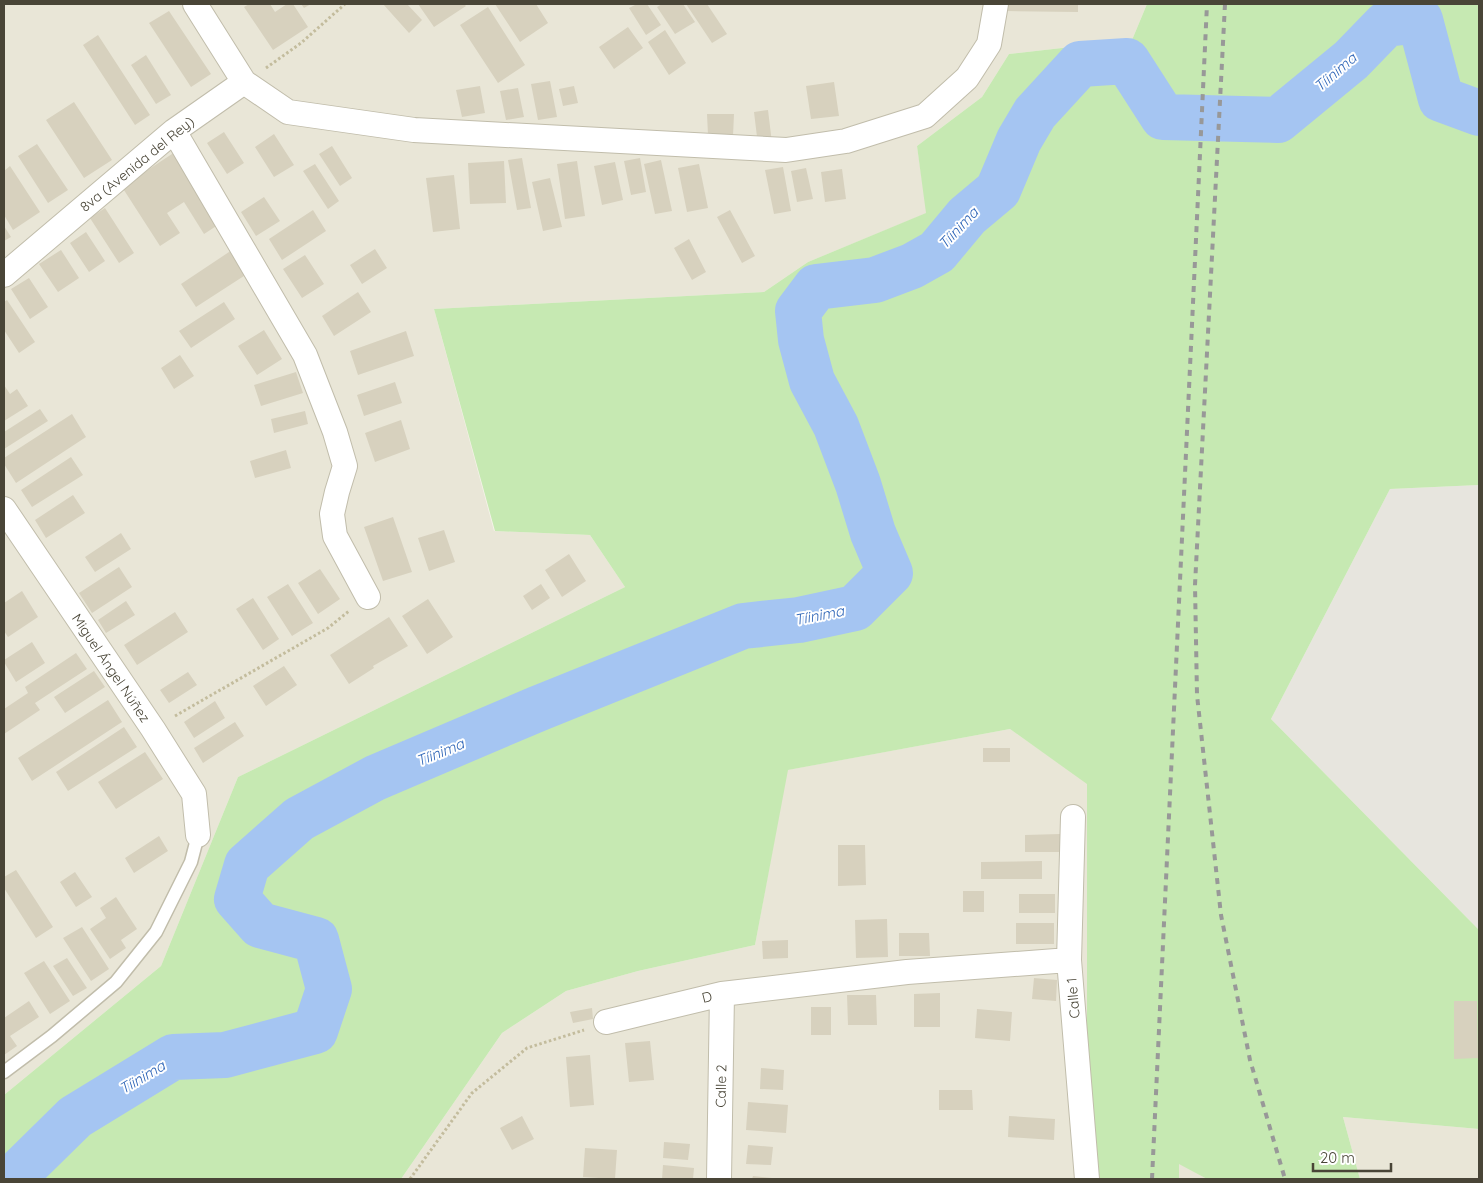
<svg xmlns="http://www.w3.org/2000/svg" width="1483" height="1183" font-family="Quicksand,sans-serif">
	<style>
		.residential { fill: #e9e6d7 }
		.industrial { fill: #e7e5de }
		.green { fill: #c6e9b2 }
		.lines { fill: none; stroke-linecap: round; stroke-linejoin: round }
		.river { stroke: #a5c5f2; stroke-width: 46 }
		.building { fill: #d7d1be }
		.service-casing { stroke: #c1bdab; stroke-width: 15 }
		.minor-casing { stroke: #c1bdab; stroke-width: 26 }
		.path { stroke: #c3bc9d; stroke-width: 3; stroke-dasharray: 2.5 2.5; stroke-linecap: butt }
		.service { stroke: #fff; stroke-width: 12 }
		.minor { stroke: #fff; stroke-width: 24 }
		.rail { stroke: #989898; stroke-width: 4; stroke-dasharray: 6 6; stroke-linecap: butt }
		.labels { text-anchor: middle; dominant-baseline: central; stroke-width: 4; stroke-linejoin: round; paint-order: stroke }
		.street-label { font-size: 14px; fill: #494537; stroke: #fff }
		.water-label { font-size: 15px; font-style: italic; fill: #2e65b7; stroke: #fff }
	</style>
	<rect width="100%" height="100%" fill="#f5f3e9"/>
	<!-- residential -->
	<path class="residential" d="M4 4H1147L1132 40 1009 54 982 97 917 146 927 213 808 262 764 292 434 309 494 531 590 535 625 587 238 777 161 966 4 1095Z
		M1010 729 1087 783V1179H401L502 1033 566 991 638 971 755 945 787 770Z
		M1343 1117 1479 1129V1179H1360Z
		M1179 1163 1207 1179H1179Z"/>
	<!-- industrial -->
	<path class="industrial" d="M1479 485V930L1271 719 1390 489Z"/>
	<!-- green -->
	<path class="green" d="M1147 4H1479V485L1390 489 1271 719 1479 930V1129L1343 1117 1360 1179H1207L1179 1164V1179H1087V784L1010 729 788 770 755 945 638 971 566 991 502 1033 401 1179H4V1095L161 966 238 777 625 587 590 535 495 531 434 309 764 292 808 262 926 213 917 146 982 97 1009 54 1132 40Z"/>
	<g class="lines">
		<!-- river -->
		<path class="river" d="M12 1179 75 1117 173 1057 225 1055 315 1031 329 989 316 940 260 925 237 899 247 865 299 819 375 778 537 709 743 626 799 620 855 608 890 573 873 533 858 484 836 426 812 381 801 340 798 311 816 287 875 280 912 266 937 252 967 216 998 190 1019 140 1035 113 1080 64 1127 61 1163 117 1278 120 1351 60 1386 24 1420 20 1441 99 1479 113"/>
	</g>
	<!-- building -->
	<path class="building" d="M249 4H270L275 12 287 4H293L308 27 273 50 244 7Z
		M301 4H311L304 8Z
		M383 4H407L422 20 409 33Z
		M418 4H464L466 6 434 27Z
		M495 4H536L548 23 520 42Z
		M637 4H647L661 25 646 35 629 8Z
		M662 4H683L695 22 675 34 657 7Z
		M686 4H707L727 34 712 43Z
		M1007 4H1078V12L1006 11Z
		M488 7 525 65 498 83 460 25Z
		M169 11 211 74 191 87 149 23Z
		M628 27 643 48 614 69 599 47Z
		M665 30 686 63 669 75 648 42Z
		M98 35 150 115 135 125 83 45Z
		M146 55 171 95 156 104 131 65Z
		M550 81 557 117 538 120 531 84Z
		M834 82 839 116 811 119 806 86Z
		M480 86 485 113 462 117 456 90Z
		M574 86 578 103 563 106 559 89Z
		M518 88 524 117 506 120 500 91Z
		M74 102 112 160 84 178 46 120Z
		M768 110 772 143 758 145 754 112Z
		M707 114H734L733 136 708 135Z
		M224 132 244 163 227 174 207 143Z
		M274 134 294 165 274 177 255 147Z
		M37 144 68 190 48 203 18 156Z
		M332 146 352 178 340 186 319 154Z
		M175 152 221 223 204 234 184 202 167 213 180 233 160 246 122 187Z
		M522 158 531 208 517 210 508 160Z
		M640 158 646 192 631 195 624 161Z
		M661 160 672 211 655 214 644 164Z
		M504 161 506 203 470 204 468 163Z
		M577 161 585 216 565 219 557 164Z
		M615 162 623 200 602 205 594 166Z
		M315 164 339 201 328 209 303 171Z
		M699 164 708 208 687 212 678 168Z
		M10 166 40 212 13 230 4 215V171Z
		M783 167 791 211 774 214 765 170Z
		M806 168 813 199 797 202 791 171Z
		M842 169 846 199 825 202 821 172Z
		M454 175 460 229 433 232 426 178Z
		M550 178 562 227 543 231 532 182Z
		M264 197 280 221 256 236 241 212Z
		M105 208 134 253 119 263 90 218Z
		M313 210 326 231 282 260 269 239Z
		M730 210 755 256 742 263 717 217Z
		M4 226 11 237 4 241Z
		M86 232 105 261 89 272 70 243Z
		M689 239 706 272 692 280 674 248Z
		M375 249 387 268 362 284 350 265Z
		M61 250 79 278 58 292 39 264Z
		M232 250 247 274 196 307 181 284Z
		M305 255 324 284 302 298 283 269Z
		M29 278 48 307 30 319 11 289Z
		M358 292 371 312 334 336 322 316Z
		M7 300 35 342 19 353 4 330V302Z
		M224 302 235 319 191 348 179 331Z
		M264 330 282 359 257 375 238 346Z
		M406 331 414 356 358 375 350 351Z
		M180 355 194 376 174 389 161 368Z
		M296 372 303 393 261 406 254 385Z
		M395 382 402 403 364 416 357 395Z
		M4 385 10 394 17 389 28 406 4 421Z
		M40 409 48 421 4 449V432Z
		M305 411 308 424 274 433 271 419Z
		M72 414 86 437 16 483 4 464V458Z
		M401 420 410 449 375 462 365 433Z
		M286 450 291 468 255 478 250 461Z
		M71 457 83 475 32 507 21 490Z
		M73 495 85 513 46 538 35 520Z
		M393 517 412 572 383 581 364 527Z
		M444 530 455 562 429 571 418 538Z
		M121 533 131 549 95 572 85 557Z
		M569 554 586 581 562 597 545 570Z
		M119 567 132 587 92 613 79 593Z
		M320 569 340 599 318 614 298 583Z
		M288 584 313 623 292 636 267 597Z
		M541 584 550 598 532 610 523 596Z
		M22 591 38 617 8 637 4 631V603Z
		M253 598 279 639 263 650 236 609Z
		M428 599 453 637 427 654 402 616Z
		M126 601 135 615 106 633 98 620Z
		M175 612 188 632 137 665 124 645Z
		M389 617 408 646 373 666 374 668 349 684 330 655Z
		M32 642 45 663 16 682 4 662V660Z
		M76 653 87 669 35 703 40 710 4 734V709L28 693 25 687Z
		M284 666 297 685 266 706 253 686Z
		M94 671 105 687 65 713 54 697Z
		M188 672 197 685 169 703 160 690Z
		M108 700 122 722 32 781 18 758Z
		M215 701 225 718 194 738 184 722Z
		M235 722 244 736 203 763 194 748Z
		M124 727 137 747 68 791 56 772Z
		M983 748H1010V762H983Z
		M145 752 163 779 116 809 98 782Z
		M1060 834V852H1025V835Z
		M159 836 168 851 134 873 125 858Z
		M838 845H865L866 885 838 886Z
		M1042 861V879H981V862Z
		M16 870 53 927 36 938 4 888V877Z
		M75 872 92 897 76 907 60 882Z
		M963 891H984V912H963Z
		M1019 894H1055V913H1019Z
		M116 897 137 929 121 940 126 948 110 959 90 929 106 918 100 908Z
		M887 919 888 957 856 958 855 920Z
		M1016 923H1054V944H1016Z
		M82 927 109 969 91 981 63 938Z
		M899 933H929L930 956H899Z
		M788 940V958L763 959 762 941Z
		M67 958 87 988 73 996 53 966Z
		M44 961 70 1001 50 1014 24 973Z
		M1034 978 1057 980 1056 1001 1032 999Z
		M940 993V1027H914V994Z
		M847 995H876L877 1025H848Z
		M29 1001 39 1017 10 1036 17 1046 4 1055V1018Z
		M1454 1001H1477L1478 1058 1454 1059Z
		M811 1007H831V1035H811Z
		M592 1008 593 1019 573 1023 570 1012Z
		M977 1009 1012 1012 1010 1041 975 1038Z
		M650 1041 654 1080 629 1082 625 1043Z
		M590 1055 594 1105 570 1107 566 1057Z
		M761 1068 784 1070 783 1090 760 1089Z
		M939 1090H972L973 1110H939Z
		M748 1102 788 1105 786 1133 746 1130Z
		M522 1116 534 1139 512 1150 500 1128Z
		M1009 1116 1055 1119 1054 1140 1008 1137Z
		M664 1142 690 1144 688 1160 663 1158Z
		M748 1145 773 1147 771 1165 746 1164Z
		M585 1148 617 1150 615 1179 583 1177Z
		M663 1165 694 1168 693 1179H662Z
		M753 1176 772 1178V1179H752Z"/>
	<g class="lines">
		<defs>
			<path id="service" d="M4 1072 52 1036 116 982 156 932 191 862 198 835"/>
			<path id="minor" d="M195 4 244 82 288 112 414 130 786 150 846 141 925 116 967 78 989 44 996 4
				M174 131 305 355 335 432 345 466 337 492 332 514 335 536 368 597
				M4 275 174 131 244 82
				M4 509 153 729 194 794 198 835
				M1073 817 1069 960 1087 1179
				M606 1022 722 994 907 972 1069 960
				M719 1179 722 994"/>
		</defs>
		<!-- service casing -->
		<use href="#service" class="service-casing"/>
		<!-- minor casing -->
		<use href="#minor" class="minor-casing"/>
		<!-- path -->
		<path class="path" d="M266 68 301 43 345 4
			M175 716 328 628 349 611
			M410 1179 472 1093 527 1048 584 1030"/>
		<!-- service -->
		<use href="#service" class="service"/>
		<!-- minor -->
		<use href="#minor" class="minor"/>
		<!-- rail -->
		<path class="rail" d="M1225 4 1195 585 1197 695 1221 915 1250 1060 1285 1179
			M1152 1179 1207 4"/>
	</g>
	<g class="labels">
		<!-- street labels -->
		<g class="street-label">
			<text transform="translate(137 164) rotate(-39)">8va (Avenida del Rey)</text>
			<text transform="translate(111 668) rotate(56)">Miguel Ángel Núñez</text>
			<text transform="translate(707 997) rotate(-14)">D</text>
			<text transform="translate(1073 998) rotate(-95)">Calle 1</text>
			<text transform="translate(721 1086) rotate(-89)">Calle 2</text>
		</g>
		<!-- water labels -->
		<g class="water-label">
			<text transform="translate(1335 72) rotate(-41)">Tíinima</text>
			<text transform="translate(958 228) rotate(-47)">Tíinima</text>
			<text transform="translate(819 615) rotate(-11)">Tíinima</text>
			<text transform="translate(440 752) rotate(-22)">Tíinima</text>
			<text transform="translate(142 1077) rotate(-31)">Tíinima</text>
		</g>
	</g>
	<!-- border -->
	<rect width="1483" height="1183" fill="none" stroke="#494537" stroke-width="10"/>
	<!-- scale -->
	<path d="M1313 1163v8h78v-8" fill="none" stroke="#494537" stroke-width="2.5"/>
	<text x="1320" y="1163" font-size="15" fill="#494537" stroke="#ffffff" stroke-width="4" paint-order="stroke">20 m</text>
</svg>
